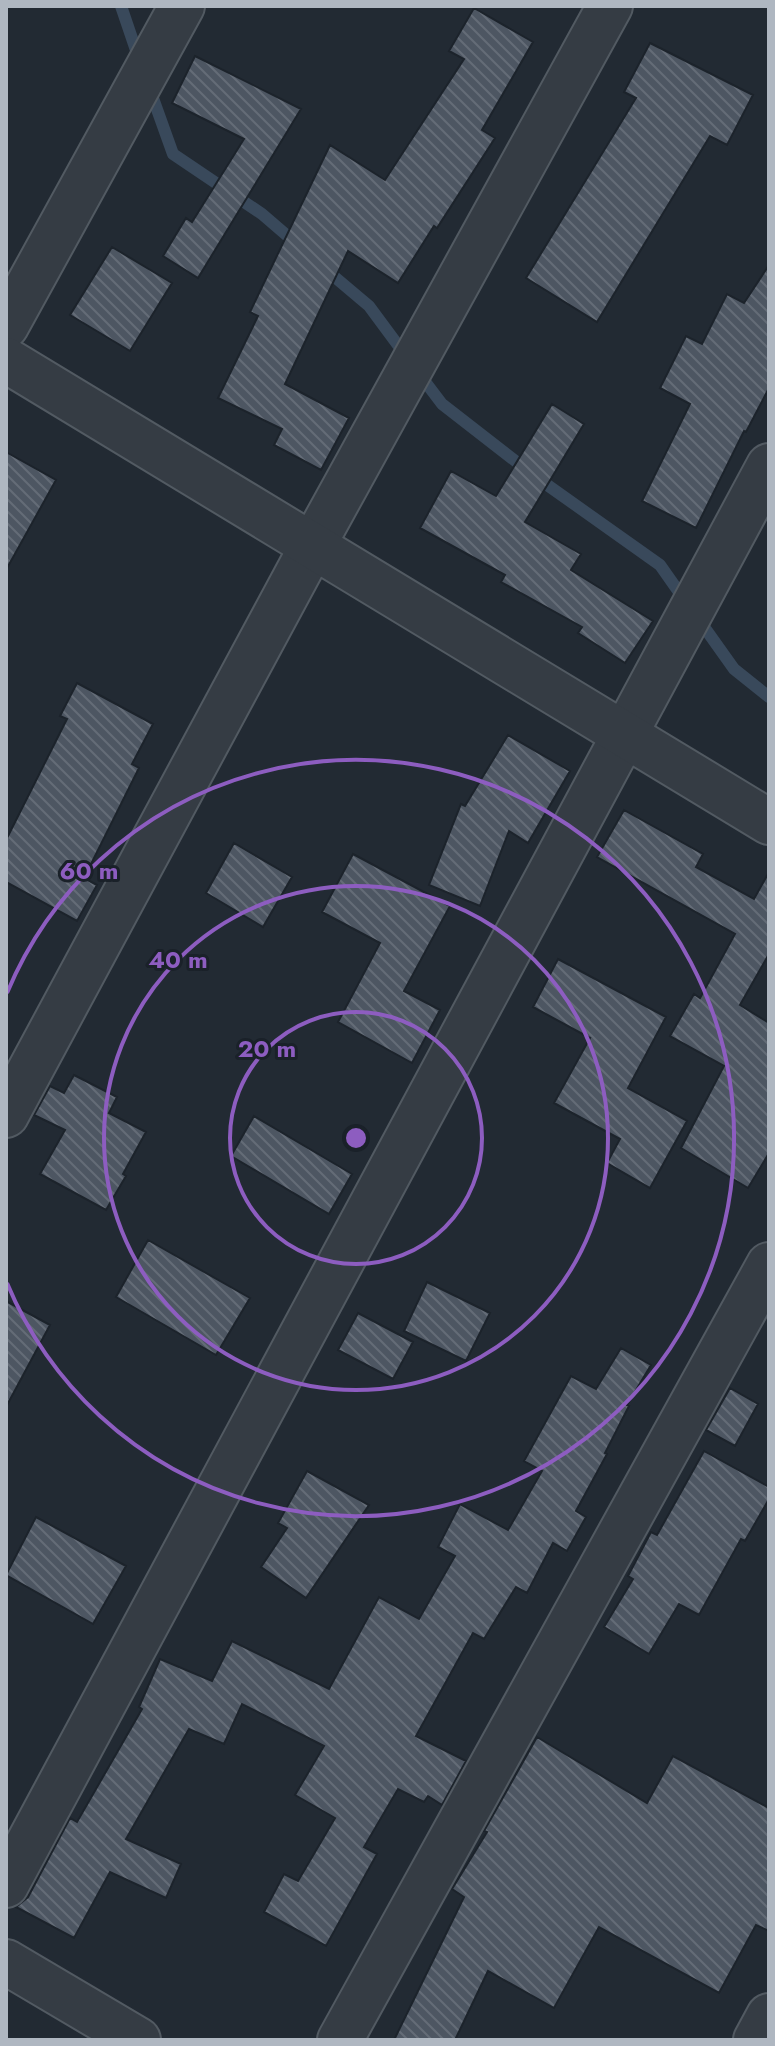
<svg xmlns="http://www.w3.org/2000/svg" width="775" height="2046" font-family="Jost,sans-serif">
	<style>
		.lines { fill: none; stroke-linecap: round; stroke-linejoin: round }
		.stream { stroke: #39495b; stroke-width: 12 }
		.building { fill: url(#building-back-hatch); stroke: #1c232b; stroke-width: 2 }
		.minor-casing { stroke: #525a62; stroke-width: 48 }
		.tertiary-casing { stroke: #525a62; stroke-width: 48 }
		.minor { stroke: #353c44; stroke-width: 44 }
		.tertiary { stroke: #353c44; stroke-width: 44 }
		.ring { fill: none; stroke: #8d5dc0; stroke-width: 4 }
		.centre { fill: #8d5dc0; stroke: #1a2129; stroke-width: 4 }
		.ring-label { font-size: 24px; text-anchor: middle; font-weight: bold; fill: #8d5dc0; stroke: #1a2129; stroke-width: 6; stroke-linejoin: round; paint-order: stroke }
	</style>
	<defs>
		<pattern id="building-back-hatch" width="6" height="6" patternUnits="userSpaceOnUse" patternTransform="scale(2)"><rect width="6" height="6" fill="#4d5662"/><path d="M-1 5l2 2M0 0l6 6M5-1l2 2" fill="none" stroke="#646c77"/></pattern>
	</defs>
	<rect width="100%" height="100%" fill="#222a33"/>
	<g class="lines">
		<!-- stream -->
		<path class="stream" d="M121 6 139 59
			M149 87 173 154 262 214 298 245
			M324 268 369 306 406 356
			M417 371 442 404 536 477 660 565 686 602
			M697 617 734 669 769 697"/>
	</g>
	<!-- building -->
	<path class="building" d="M474 8 533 42 482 130 495 138 437 228 434 226 398 283 348 251 285 384 349 418 321 470 274 445 282 429 218 398 258 316 250 312 330 145 385 180 464 59 449 51Z
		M650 43 753 95 727 145 710 136 597 322 526 278 636 98 624 92Z
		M195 56 301 109 198 278 163 256 186 218 192 222 244 139 172 103Z
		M112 247 172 283 130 351 70 315Z
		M769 265V388L746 432 744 431 696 528 642 501 690 404 660 388 686 336 702 344 727 294 744 303Z
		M552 404 584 424 525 522 581 554 571 570 653 621 625 663 578 633 582 627 501 582 505 575 420 528 451 471 496 496Z
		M6 452 56 480 6 570Z
		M77 683 153 724 132 764 139 768 84 878 97 885 77 921 6 882V840L67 719 60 716Z
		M508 735 570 771 528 843 509 831 480 906 429 885 461 804 465 806Z
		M624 810 703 854 696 867 754 899 769 872V954L740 1005 769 1023V1153L748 1188 681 1148 724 1066 670 1036 694 994 700 998 735 934 597 857Z
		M234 843 292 877 263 927 206 893Z
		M353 854 450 906 404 991 440 1010 412 1063 338 1022 380 943 322 912Z
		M558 959 666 1017 628 1088 687 1121 650 1188 607 1163 620 1139 554 1103 590 1038 533 1007Z
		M74 1075 117 1097 109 1113 146 1132 123 1174 126 1176 106 1210 40 1174 65 1130 34 1115 50 1086 64 1093Z
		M254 1116 352 1174 329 1214 231 1156Z
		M148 1240 250 1298 216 1355 116 1297Z
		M427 1282 490 1313 466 1361 404 1331Z
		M6 1301 50 1325 6 1407Z
		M358 1313 413 1342 393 1379 338 1350Z
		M621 1348 651 1365 627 1405 629 1406 605 1453 607 1454 576 1511 586 1517 567 1551 553 1543 527 1593 516 1587 484 1639 473 1633 416 1736 466 1761 442 1805 428 1796 424 1802 398 1789 364 1847 377 1854 326 1946 264 1912 284 1874 298 1881 335 1818 295 1795 324 1746 242 1704 224 1744 189 1729 126 1839 181 1864 166 1898 110 1872 74 1938 16 1907 28 1897 70 1818 77 1822 142 1709 139 1707 160 1659 212 1681 232 1641 329 1689 379 1597 419 1619 455 1556 438 1547 460 1504 508 1530 542 1471 524 1461 571 1376 596 1389Z
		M730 1388 758 1404 735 1446 706 1430Z
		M704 1451 769 1487V1499L745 1541 741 1539 699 1615 679 1604 649 1654 604 1627 633 1579 628 1576 651 1532 657 1535Z
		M307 1471 369 1505 306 1598 261 1567 287 1528 278 1523Z
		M36 1517 126 1566 93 1624 6 1575Z
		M537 1737 647 1803 673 1756 769 1808V1931L756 1925 719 1993 599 1927 554 2008 488 1971 455 2040H394L464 1897 452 1889 487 1832 484 1831Z"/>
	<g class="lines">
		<defs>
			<path id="minor" d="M6 326 182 6
				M6 1115 313 545 610 6
				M6 1885 769 466
				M6 1962 138 2040
				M340 2040 769 1265
				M756 2040 769 2016"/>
			<path id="tertiary" d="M6 360 769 822"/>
		</defs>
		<!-- minor casing -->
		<use href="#minor" class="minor-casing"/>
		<!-- tertiary casing -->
		<use href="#tertiary" class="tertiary-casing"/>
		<!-- minor -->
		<use href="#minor" class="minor"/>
		<!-- tertiary -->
		<use href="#tertiary" class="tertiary"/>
	</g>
	<!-- distance rings -->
	<g class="ring">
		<circle cx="356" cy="1138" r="126"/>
		<circle cx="356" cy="1138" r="252"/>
		<path d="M7 993A378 378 0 1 1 7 1283"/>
	</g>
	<circle cx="356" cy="1138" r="12" class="centre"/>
	<g class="ring-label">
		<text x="89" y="879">60 m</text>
		<text x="178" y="968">40 m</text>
		<text x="267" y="1057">20 m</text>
	</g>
	<!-- border -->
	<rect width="775" height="2046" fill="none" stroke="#afb7c1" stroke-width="16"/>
</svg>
